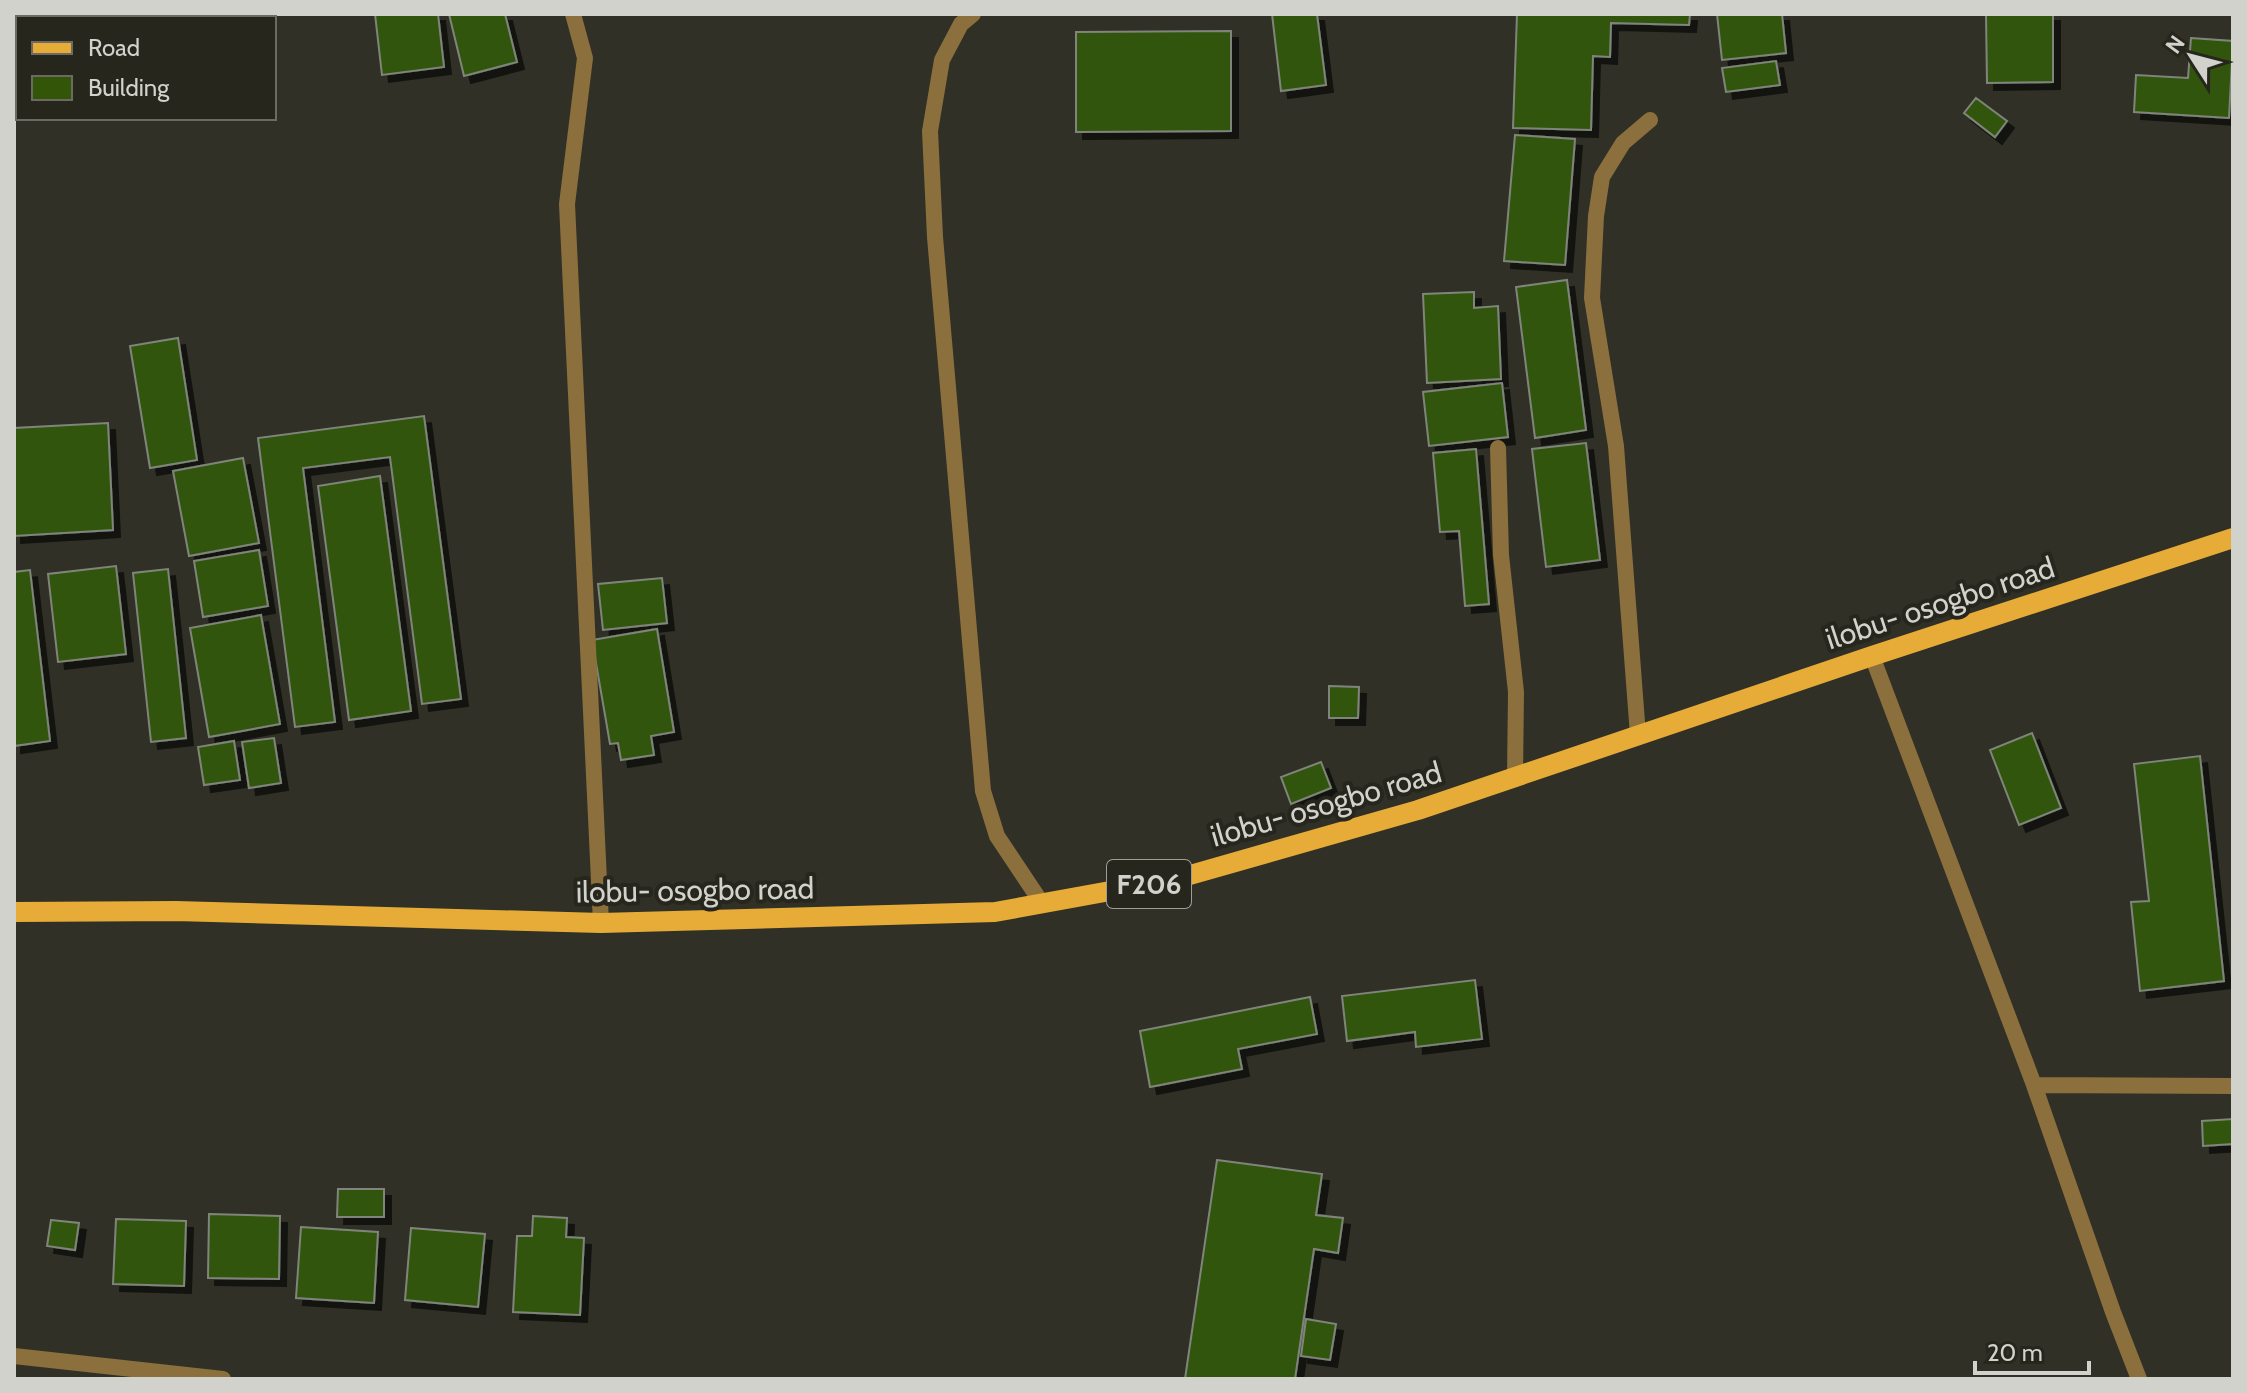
<svg xmlns="http://www.w3.org/2000/svg" width="2247" height="1393" font-family="Cabin,sans-serif">
	<style>
		.building { fill: #325508; stroke: #7f857b; stroke-width: 2; filter: url(#shadow) }
		.lines { fill: none; stroke-linecap: round; stroke-linejoin: round }
		.service { stroke: #8b6f3d; stroke-width: 16 }
		.minor { stroke: #8b6f3d; stroke-width: 16 }
		.primary { stroke: #e7ac38; stroke-width: 20 }
		.labels { text-anchor: middle; dominant-baseline: central; stroke-width: 8; stroke-linejoin: round; paint-order: stroke }
		.shield { fill: #26261d; stroke: #9e9e98; stroke-width: 2 }
		.shield-label { font-size: 28px; font-weight: bold; fill: #d2d2cc }
		.street-label { font-size: 30px; fill: #d2d2cc; stroke: #26261d }
	</style>
	<defs>
		<filter id="shadow"><feDropShadow dx="7" dy="7" stdDeviation="0" flood-color="#0009"/></filter>
	</defs>
	<rect width="100%" height="100%" fill="#303026"/>
	<!-- building -->
	<path class="building" d="M375 14H438L444 67 382 75Z
		M449 14H505L517 62 464 76Z
		M1272 14H1317L1326 85 1281 91Z
		M1517 14H1690L1689 25 1611 23 1610 57 1593 56 1591 130 1513 128Z
		M1717 14H1782L1786 53 1722 60Z
		M1986 14H2053V82L1987 83Z
		M1231 31V131L1076 132V32Z
		M2191 38 2233 41 2229 118 2134 112 2136 75 2188 78Z
		M1776 61 1780 85 1726 92 1722 68Z
		M1976 98 2007 121 1995 137 1964 113Z
		M1515 135 1575 139 1565 265 1504 261Z
		M1567 280 1586 430 1535 438 1516 287Z
		M1474 292V308L1498 306 1501 379 1427 383 1423 294Z
		M178 338 197 460 150 468 130 346Z
		M1502 383 1508 437 1429 446 1423 392Z
		M424 416 461 699 422 704 390 457 303 468 335 722 295 727 258 438Z
		M108 423 113 530 14 536V428Z
		M1586 443 1600 560 1546 567 1532 449Z
		M1476 449 1489 604 1465 606 1459 531 1440 532 1433 453Z
		M243 458 259 543 189 556 173 471Z
		M380 476 411 711 349 720 318 486Z
		M259 550 268 606 203 617 194 561Z
		M116 566 126 654 58 662 48 574Z
		M168 569 186 738 151 742 133 573Z
		M30 570 50 741 14 746V572Z
		M662 578 667 623 603 630 598 584Z
		M261 615 280 724 209 737 190 628Z
		M657 629 674 732 651 736 654 755 621 760 618 743 610 744 592 640Z
		M1329 686 1359 687 1358 718H1329Z
		M2032 733 2061 808 2019 825 1990 750Z
		M274 738 281 783 249 788 242 742Z
		M234 741 240 780 204 785 198 747Z
		M2200 756 2224 981 2140 991 2131 902 2149 901 2134 764Z
		M1321 762 1331 788 1291 804 1281 777Z
		M1475 980 1482 1039 1416 1047 1415 1032 1347 1041 1342 996Z
		M1310 997 1317 1034 1238 1049 1242 1069 1150 1087 1140 1031Z
		M2233 1119V1144L2203 1146 2202 1121Z
		M1217 1160 1322 1174 1316 1215 1343 1218 1338 1253 1314 1249 1295 1379H1185Z
		M338 1189H384V1217H337Z
		M209 1214 280 1216 279 1279 208 1278Z
		M533 1216 567 1218 566 1237 584 1238 580 1315 513 1312 517 1236H532Z
		M116 1219 186 1221 184 1286 113 1284Z
		M51 1220 79 1223 75 1250 47 1246Z
		M301 1227 378 1232 374 1303 296 1298Z
		M411 1228 485 1234 478 1307 405 1300Z
		M1306 1319 1336 1324 1330 1360 1301 1356Z"/>
	<g class="lines">
		<!-- service -->
		<path class="service" d="M1498 448 1501 555 1516 692 1515 777
			M1638 735 1616 446 1592 298 1596 216 1602 177 1623 143 1650 120"/>
		<!-- minor -->
		<path class="minor" d="M573 14 585 58 567 204 601 923
			M973 14 961 24 942 60 930 131 935 237 983 791 997 836 1041 902
			M74 18 93 14
			M14 30 18 29
			M1872 656 2034 1085 2113 1312 2139 1379
			M2034 1085 2233 1086
			M14 1356 223 1379"/>
		<!-- primary -->
		<path class="primary" d="M14 912 176 911 601 923 995 912 1176 879 1418 810 1872 656 2233 538"/>
	</g>
	<g class="labels">
		<!-- shield labels -->
		<rect class="shield" x="1107" y="860" width="84" height="48" rx="6"/>
		<g class="shield-label">
			<text x="1149" y="884">F206</text>
		</g>
		<!-- street labels -->
		<g class="street-label">
			<text transform="translate(1940 603) rotate(-18)">ilobu- osogbo road</text>
			<text transform="translate(1326 804) rotate(-16)">ilobu- osogbo road</text>
			<text transform="translate(695 890) rotate(-1)">ilobu- osogbo road</text>
		</g>
	</g>
	<!-- border -->
	<rect width="2247" height="1393" fill="none" stroke="#d2d2cc" stroke-width="32"/>
	<!-- legend -->
	<rect x="16" y="16" width="260" height="104" fill="#26261d" stroke="#6b6b63" stroke-width="2"/>
	<rect x="32" y="42" width="40" height="12" fill="#e7ac38" stroke="#6b6b63" stroke-width="2"/>
	<text x="88" y="56" font-size="24" fill="#d2d2cc">Road</text>
	<rect x="32" y="76" width="40" height="24" fill="#325508" stroke="#6b6b63" stroke-width="2"/>
	<text x="88" y="96" font-size="24" fill="#d2d2cc">Building</text>
	<!-- north arrow -->
	<g transform="translate(2191 56) rotate(306)" stroke="#26261d" stroke-width="6" paint-order="stroke">
	<path d="M0-6L14 30L0 20L-14 30Z" fill="#d2d2cc"/>
	<text y="-12" font-size="22" font-weight="bold" text-anchor="middle" fill="#d2d2cc">N</text>
	</g>
	<!-- scale -->
	<path d="M1975 1361v12h114v-12" fill="none" stroke="#d2d2cc" stroke-width="4"/>
	<text x="1987" y="1361" font-size="24" fill="#d2d2cc" stroke="#26261d" stroke-width="6" paint-order="stroke">20 m</text>
</svg>
